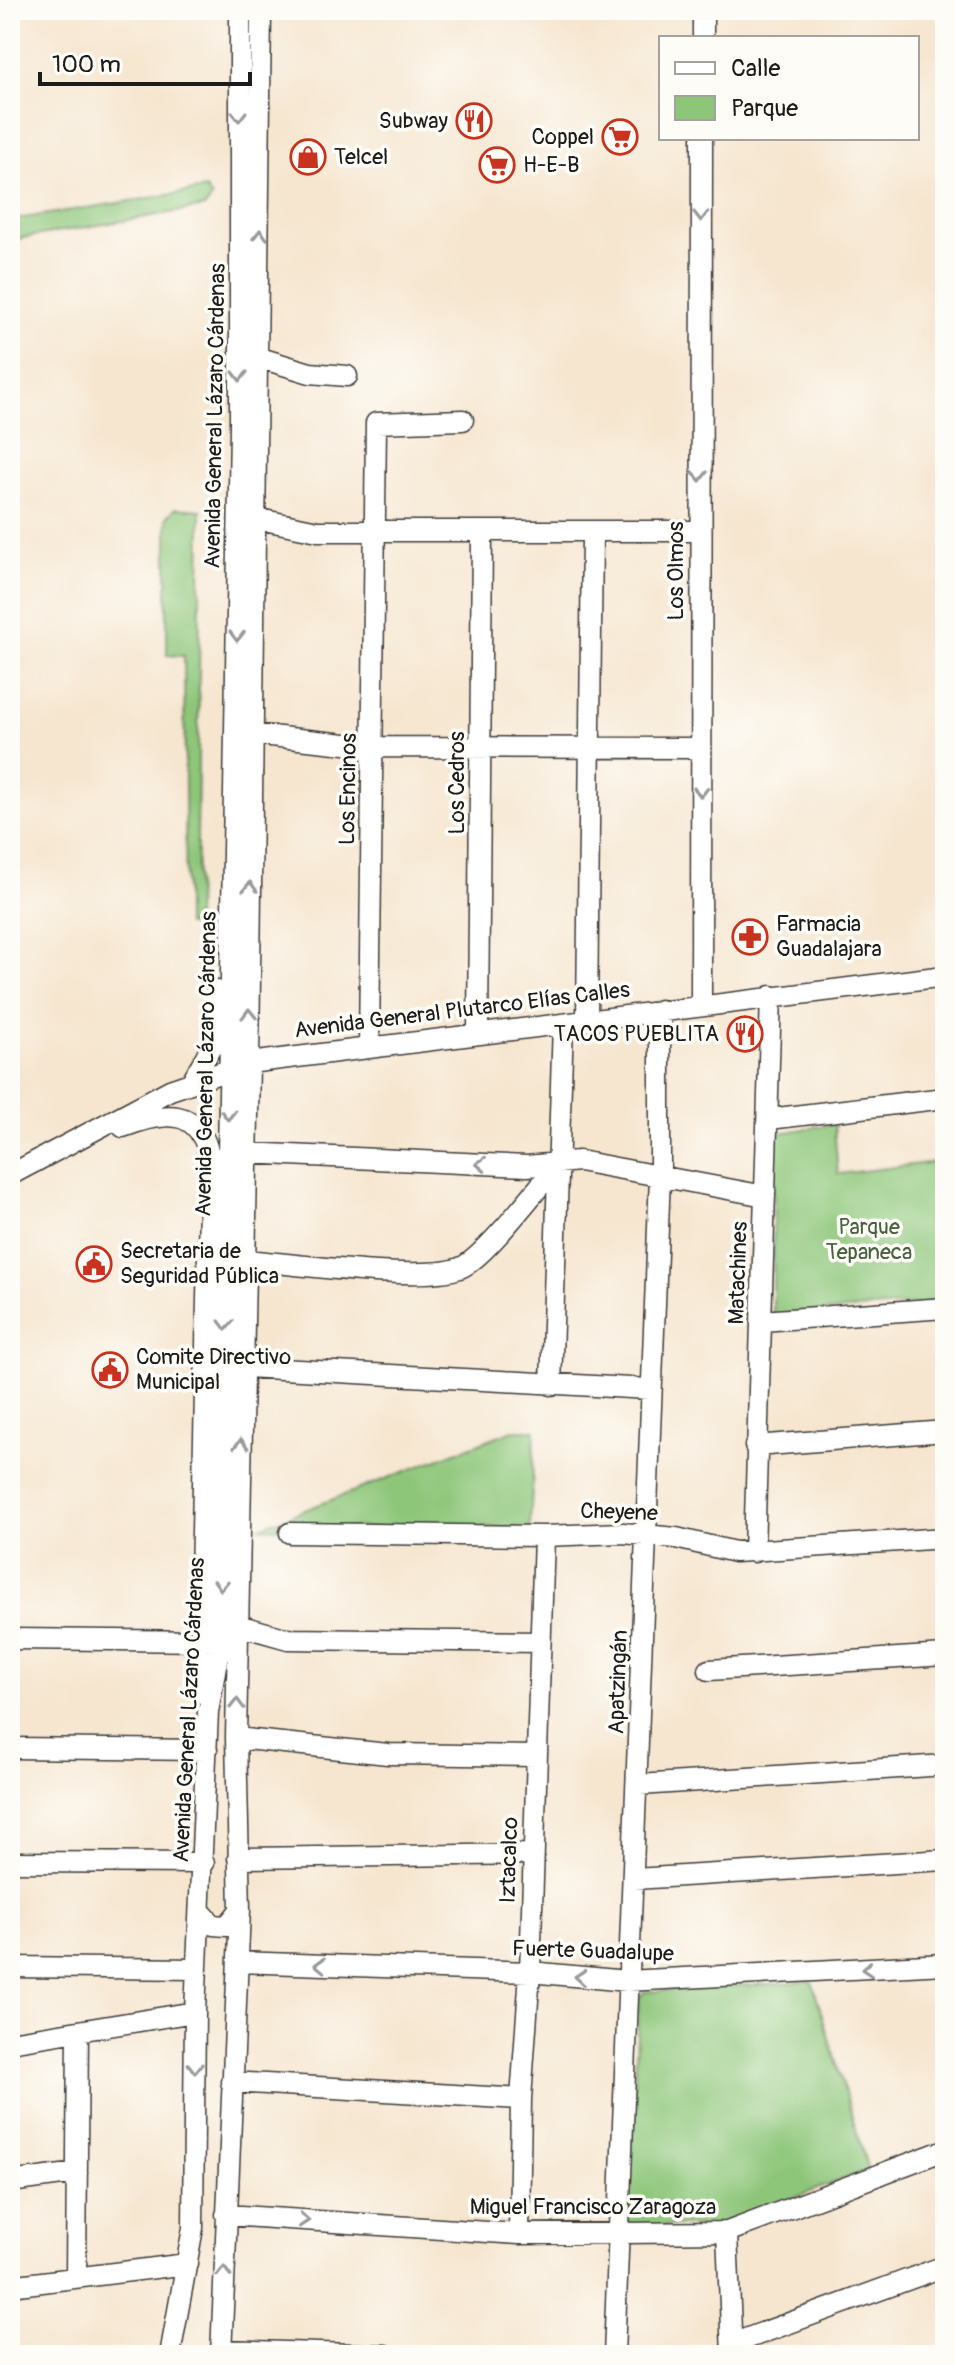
<svg xmlns="http://www.w3.org/2000/svg" width="955" height="2365" font-family="Pangolin,sans-serif">
	<style>
		.green { fill: #8dc679; stroke: #54714a; stroke-width: 2 }
		.lines { fill: none; stroke-linecap: round; stroke-linejoin: round }
		.minor-casing { stroke: #3d3a37; stroke-width: 23 }
		.minor { stroke: #fff; stroke-width: 20 }
		.oneway { stroke: #999 }
		.labels { text-anchor: middle; dominant-baseline: central; stroke-width: 7; stroke-linejoin: round; paint-order: stroke }
		.poi-label { font-size: 22px; fill: #1c1c1c; stroke: #fdfcf7; text-anchor: start }
		.street-label { font-size: 22px; fill: #1c1c1c; stroke: #fdfcf7 }
		.park-label { font-size: 22px; fill: #496041; stroke: #fdfcf7 }
	</style>
	<rect width="100%" height="100%" fill="#fdfcf7"/>
	<filter id="ink" filterUnits="userSpaceOnUse"><feTurbulence type="fractalNoise" baseFrequency=".0125" numOctaves="2"/><feDisplacementMap in="SourceGraphic" scale="16" xChannelSelector="R" yChannelSelector="G"/><feConvolveMatrix kernelMatrix="1 2 1 2 8 2 1 2 1" color-interpolation-filters="sRGB"/></filter>
	<filter id="wash" filterUnits="userSpaceOnUse"><feTurbulence type="fractalNoise" baseFrequency=".006" numOctaves="4" result="noise"/><feDisplacementMap in="SourceGraphic" scale="32" xChannelSelector="R" yChannelSelector="G"/><feGaussianBlur stdDeviation="1.8" result="paint"/><feColorMatrix in="noise" values="0 0 0 0 0 0 0 0 0 0 0 0 0 0 0 0 0 1.4 0 .05"/><feComposite in="paint" operator="in"/></filter>
	<g filter="url(#wash)">
		<rect width="100%" height="100%" fill="#f6e6d0"/>
		<!-- green -->
		<path class="green" d="M206 189 212 198 205 207 10 240V220Z
			M176 508 201 510 196 925H186L184 656 167 655V517Z
			M834 1124 838 1174 945 1161V1302L773 1316 774 1134Z
			M513 1430H535L530 1527 258 1528Z
			M812 1981 868 2170 719 2226H627L639 1999 644 1992Z"/>
	</g>
	<g filter="url(#ink)">
		<g class="lines">
			<defs>
				<path id="minor" d="M703 38V10
					M257 357 310 373 347 376
					M254 518 318 531H700
					M252 734 373 747 701 748
					M701 1005 702 138
					M587 1020 592 533
					M478 1033 482 533
					M369 1046 376 423 463 420
					M192 1081 214 1042 217 991
					M769 1119 945 1098
					M123 1127C164 1111 200 1106 210 1159L201 1578V1663L206 1696
					M246 1153 527 1166 579 1161 765 1196
					M10 1175 170 1090 249 1063 945 976
					M245 1260C288 1263 433 1284 464 1266 488 1253 538 1187 559 1163
					M761 1321 945 1308
					M244 1367 649 1389
					M551 1385 563 1024
					M755 1446 945 1431
					M290 1533 544 1536 623 1533 676 1538 735 1552 945 1538
					M754 1552 771 996
					M238 1625 288 1639 540 1642
					M10 1639 214 1641
					M709 1670 945 1655
					M236 1738 388 1754 537 1756
					M10 1748 207 1750
					M639 1785 945 1765
					M238 1858 533 1854
					M10 1862 204 1863
					M634 1879 945 1860
					M202 1913 213 1925 227 1926 240 1910
					M239 1962 530 1972 627 1981 945 1964
					M10 1967 197 1969
					M10 2042 195 2012
					M231 2082 521 2099
					M10 2182 77 2173
					M226 2215 519 2234 727 2232 945 2150
					M727 2232 732 2355
					M519 2234 521 2099 530 1972 544 1536
					M76 2276 78 2031
					M10 2286 187 2264
					M732 2344 945 2266
					M221 2350 385 2355
					M170 2355 193 2228 195 2012 208 1712 220 1642 240 427V10
					M221 2355 240 1910 236 1738 249 1063 261 10
					M614 2355 660 1176V1010"/>
			</defs>
			<!-- minor casing -->
			<use href="#minor" class="minor-casing"/>
			<!-- minor -->
			<use href="#minor" class="minor"/>
		</g>
		<!-- one-way arrows -->
		<defs><path id="oneway-chevron" d="M-2-3.5L2.5 0L-2 3.5" fill="none" stroke-width="1.6" stroke-linecap="round" stroke-linejoin="round" transform="scale(2)"/></defs>
		<g class="oneway">
			<use href="#oneway-chevron" transform="translate(239 116) rotate(90)"/>
			<use href="#oneway-chevron" transform="translate(701 216) rotate(90)"/>
			<use href="#oneway-chevron" transform="translate(260 235) rotate(-89)"/>
			<use href="#oneway-chevron" transform="translate(240 376) rotate(90)"/>
			<use href="#oneway-chevron" transform="translate(700 476) rotate(90)"/>
			<use href="#oneway-chevron" transform="translate(237 636) rotate(91)"/>
			<use href="#oneway-chevron" transform="translate(701 792) rotate(90)"/>
			<use href="#oneway-chevron" transform="translate(250 887) rotate(-89)"/>
			<use href="#oneway-chevron" transform="translate(249 1014) rotate(-91)"/>
			<use href="#oneway-chevron" transform="translate(228 1115) rotate(91)"/>
			<use href="#oneway-chevron" transform="translate(481 1164) rotate(-177)"/>
			<use href="#oneway-chevron" transform="translate(226 1325) rotate(91)"/>
			<use href="#oneway-chevron" transform="translate(241 1444) rotate(-89)"/>
			<use href="#oneway-chevron" transform="translate(221 1585) rotate(92)"/>
			<use href="#oneway-chevron" transform="translate(237 1704) rotate(-89)"/>
			<use href="#oneway-chevron" transform="translate(320 1965) rotate(-178)"/>
			<use href="#oneway-chevron" transform="translate(867 1969) rotate(176)"/>
			<use href="#oneway-chevron" transform="translate(580 1977) rotate(-175)"/>
			<use href="#oneway-chevron" transform="translate(195 2068) rotate(91)"/>
			<use href="#oneway-chevron" transform="translate(304 2220) rotate(4)"/>
			<use href="#oneway-chevron" transform="translate(224 2272) rotate(-88)"/>
		</g>
	</g>
	<!-- icons -->
	<defs>
		<symbol id="restaurant-ring" viewBox="-11 -11 22 22"><circle r="9.5" fill="#fdfcf7" stroke="#c8321e" stroke-width="1.5"/><path d="M-5-6h1v4h1v-4h1v4h1v-4h1v5L-1.5 .5V6h-2V.5L-5-1ZM5-6V6H3V1.5H1.5Q1.5-4 5-6Z" fill="#c8321e"/></symbol>
		<symbol id="supermarket-ring" viewBox="-11 -11 22 22"><circle r="9.5" fill="#fdfcf7" stroke="#c8321e" stroke-width="1.5"/><path d="M-6-5.5h2.5l.6 2H6L4.5 2H-2.5L-4.4-4H-6ZM-1.5 3.2a1.3 1.3 0 1 0 .1 0ZM3 3.2a1.3 1.3 0 1 0 .1 0Z" fill="#c8321e"/></symbol>
		<symbol id="shop-ring" viewBox="-11 -11 22 22"><circle r="9.5" fill="#fdfcf7" stroke="#c8321e" stroke-width="1.5"/><path d="M-5-2.5h2.3a2.7 3.5 0 0 1 5.4 0H5L5.5 6h-11ZM-1.5-2.5h3a1.5 2.3 0 0 0-3 0Z" fill="#c8321e"/></symbol>
		<symbol id="pharmacy-ring" viewBox="-11 -11 22 22"><circle r="9.5" fill="#fdfcf7" stroke="#c8321e" stroke-width="1.5"/><path d="M-2-6h4v4h4v4h-4v4h-4v-4h-4v-4h4Z" fill="#c8321e"/></symbol>
		<symbol id="civic-ring" viewBox="-11 -11 22 22"><circle r="9.5" fill="#fdfcf7" stroke="#c8321e" stroke-width="1.5"/><path d="M-.6-6.5H3V-4.5H.6V-3L4-1V1h2V6H-6V1h2V-1L-.6-3ZM-1.2 2.5V6h2.4V2.5Z" fill="#c8321e"/></symbol>
	</defs>
	<g fill-rule="evenodd">
		<use href="#restaurant-ring" x="454" y="101" width="40" height="40"/>
		<use href="#supermarket-ring" x="600" y="117" width="40" height="40"/>
		<use href="#shop-ring" x="288" y="137" width="40" height="40"/>
		<use href="#supermarket-ring" x="477" y="145" width="40" height="40"/>
		<use href="#pharmacy-ring" x="730" y="917" width="40" height="40"/>
		<use href="#restaurant-ring" x="725" y="1014" width="40" height="40"/>
		<use href="#civic-ring" x="74" y="1244" width="40" height="40"/>
		<use href="#civic-ring" x="90" y="1350" width="40" height="40"/>
	</g>
	<g class="labels">
		<!-- poi labels -->
		<g class="poi-label">
			<text x="448" y="121" text-anchor="end">Subway</text>
			<text x="594" y="137" text-anchor="end">Coppel</text>
			<text x="334" y="157">Telcel</text>
			<text x="523" y="165">H-E-B</text>
			<text x="776" y="924">Farmacia<tspan x="776" dy="25">Guadalajara</tspan></text>
			<text x="719" y="1034" text-anchor="end">TACOS PUEBLITA</text>
			<text x="120" y="1251">Secretaria de<tspan x="120" dy="25">Seguridad Pública</tspan></text>
			<text x="136" y="1357">Comite Directivo<tspan x="136" dy="25">Municipal</tspan></text>
		</g>
		<!-- street labels -->
		<g class="street-label">
			<text transform="translate(215 416) rotate(-89)">Avenida General Lázaro Cárdenas</text>
			<text transform="translate(676 571) rotate(-90)">Los Olmos</text>
			<text transform="translate(457 783) rotate(-90)">Los Cedros</text>
			<text transform="translate(348 789) rotate(-89)">Los Encinos</text>
			<text transform="translate(462 1010) rotate(-7)">Avenida General Plutarco Elías Calles</text>
			<text transform="translate(206 1064) rotate(-89)">Avenida General Lázaro Cárdenas</text>
			<text transform="translate(738 1273) rotate(-88)">Matachines</text>
			<text transform="translate(619 1512) rotate(2)">Cheyene</text>
			<text transform="translate(618 1682) rotate(-88)">Apatzingán</text>
			<text transform="translate(189 1710) rotate(-87)">Avenida General Lázaro Cárdenas</text>
			<text transform="translate(509 1860) rotate(-88)">Iztacalco</text>
			<text transform="translate(593 1951) rotate(2)">Fuerte Guadalupe</text>
			<text x="593" y="2207">Miguel Francisco Zaragoza</text>
		</g>
		<!-- park labels -->
		<g class="park-label">
			<text x="869" y="1227">Parque<tspan x="869" dy="25">Tepaneca</tspan></text>
		</g>
	</g>
	<!-- margin -->
	<rect width="955" height="2365" fill="none" stroke="#fdfcf7" stroke-width="40"/>
	<!-- legend -->
	<rect x="659" y="36" width="260" height="104" fill="#fdfcf7" stroke="#a3a29f" stroke-width="2"/>
	<rect x="675" y="62" width="40" height="12" fill="#ffffff" stroke="#a3a29f" stroke-width="2"/>
	<text x="731" y="76" font-size="24" fill="#1c1c1c">Calle</text>
	<rect x="675" y="96" width="40" height="24" fill="#8dc679" stroke="#a3a29f" stroke-width="2"/>
	<text x="731" y="116" font-size="24" fill="#1c1c1c">Parque</text>
	<!-- scale -->
	<path d="M40 72v12h210v-12" fill="none" stroke="#1c1c1c" stroke-width="4"/>
	<text x="52" y="72" font-size="24" fill="#1c1c1c" stroke="#fdfcf7" stroke-width="6" paint-order="stroke">100 m</text>
</svg>
